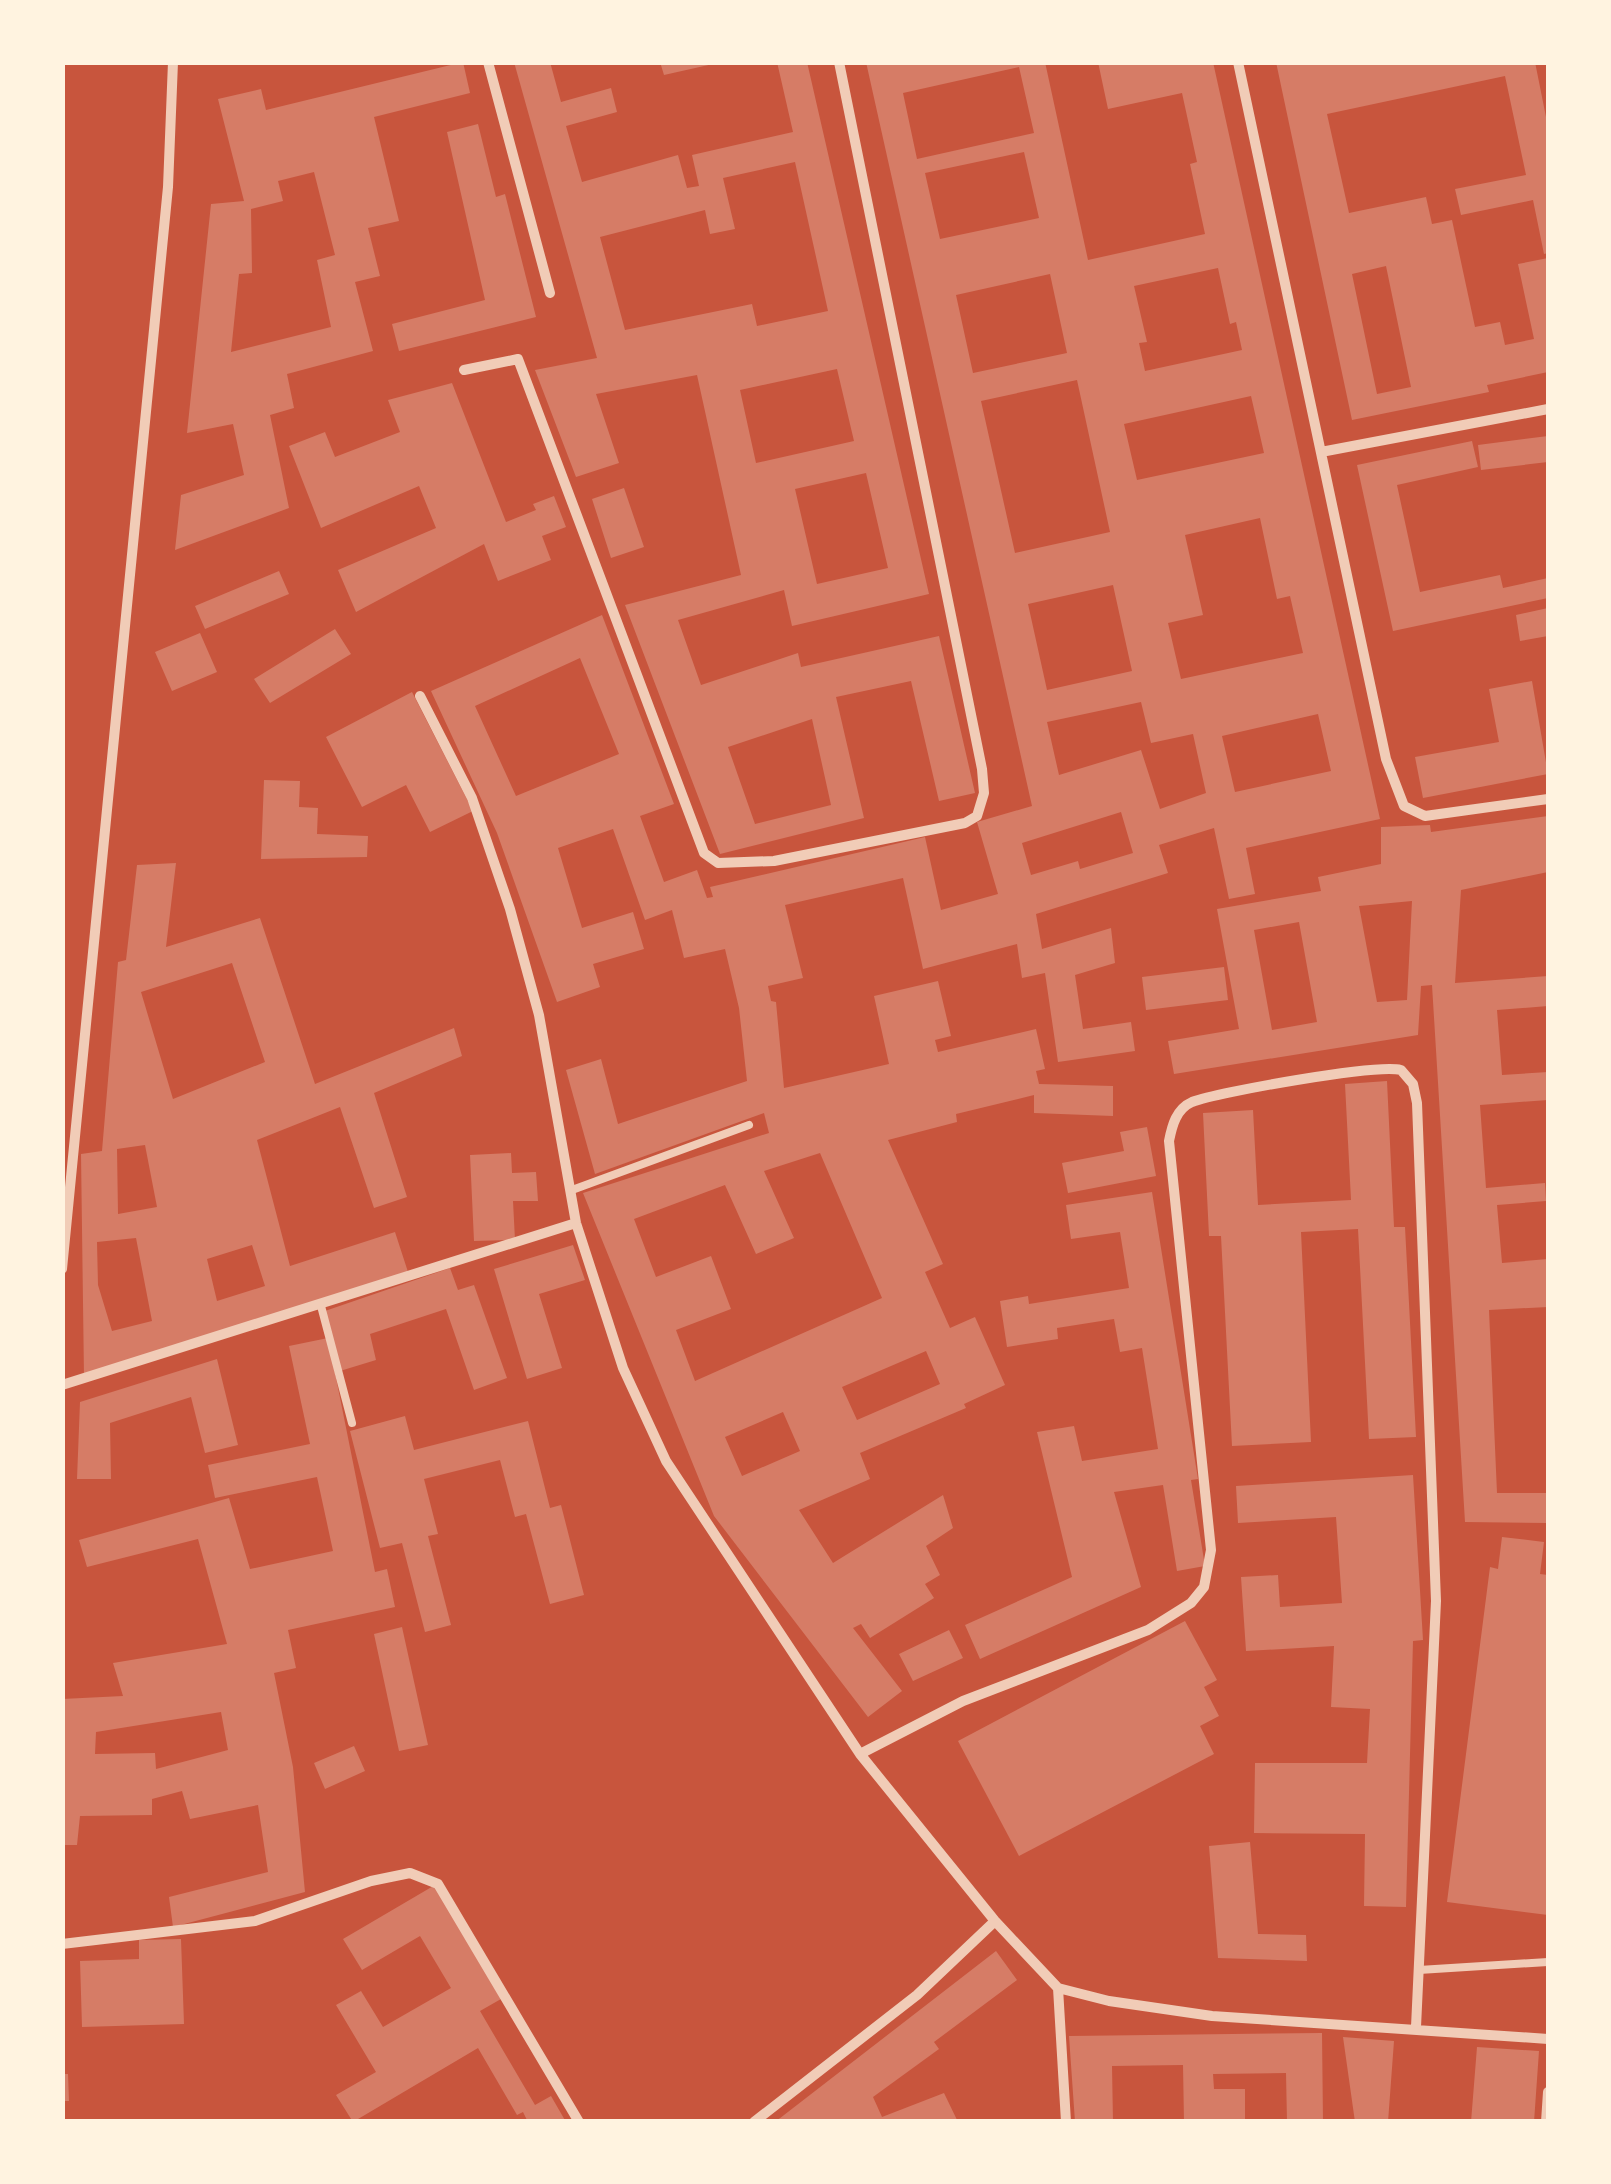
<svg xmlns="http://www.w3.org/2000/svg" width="1611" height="2184" font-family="Karla,sans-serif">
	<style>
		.building { fill: #d67c66; fill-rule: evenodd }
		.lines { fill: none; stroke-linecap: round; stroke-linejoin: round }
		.service { stroke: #f1ccb7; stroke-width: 8 }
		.minor { stroke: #f1ccb7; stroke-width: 10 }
	</style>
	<rect width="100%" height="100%" fill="#c8553d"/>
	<!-- building -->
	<path class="building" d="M463 62 470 93 374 117 399 221 368 228 380 276 355 282 373 351 287 374 294 408 270 415 289 508 175 550 181 495 244 475 233 424 187 433 211 204 244 201 218 99 261 89 266 110ZM314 172 335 255 317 260 331 327 231 352 239 274 252 273 251 209 283 201 278 181Z
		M514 62H550L561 102 611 88 617 112 566 126 582 182 678 155 687 188 699 186 692 155 793 132 777 62H807L929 594 792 626 784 590 678 620 701 685 798 653 801 667 939 636 975 793 939 801 911 681 836 697 864 818 720 854 625 605 741 575 697 375 596 394 619 463 576 477 535 370 597 358ZM795 162 828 311 757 326 752 304 625 330 600 237 705 210 710 234 735 229 723 178ZM837 369 854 441 756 463 740 390ZM866 473 888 568 817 584 795 489ZM812 719 831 805 755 824 728 747Z
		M660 62H713V64L664 75Z
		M866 62H1045L1088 260 1205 234 1190 164 1197 162 1182 93 1108 109 1098 62H1213L1380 819 1246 848 1255 894 1229 899 1214 828 1159 845 1168 873 1036 914 1042 949 1111 928 1115 963 1075 975 1083 1029 1131 1022 1135 1051 1058 1062 1045 973 1022 978 1017 944 923 969 903 878 785 905 803 978 768 986 771 1001 776 1002 784 1088 889 1064 874 996 938 981 951 1036 935 1040 938 1052 1036 1029 1045 1069 1036 1071 1039 1084 1113 1086V1116L1034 1113V1095L956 1114 957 1122 888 1140 943 1264 925 1272 950 1328 975 1317 1005 1385 964 1404 966 1408 860 1453 870 1479 799 1510 833 1563 943 1495 953 1528 926 1546 940 1575 925 1584 934 1598 870 1638 861 1624 853 1628 902 1691 868 1717 714 1516 583 1193 769 1133 764 1113 595 1174 566 1070 601 1059 618 1124 747 1081 739 1008 725 949 684 958 672 910 645 920 613 829 558 848 582 928 633 912 644 949 593 964 600 987 557 1002 497 833 431 691 602 615 674 804 640 816 664 882 697 870 707 898 713 897 710 887 925 837 941 910 998 894 977 822 1032 806ZM1019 67 1034 133 917 159 903 93ZM1024 152 1039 218 940 239 925 173ZM1218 268 1230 324 1236 322 1242 350 1145 371 1139 343 1147 342 1134 286ZM1050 274 1067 353 973 373 956 295ZM1077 380 1110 532 1015 553 981 401ZM1251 396 1264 453 1137 480 1124 424ZM1260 518 1277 599 1290 596 1303 653 1181 679 1168 623 1203 615 1185 535ZM1113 585 1132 671 1047 690 1028 604ZM580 658 619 754 516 796 475 706ZM1141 702 1151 743 1193 734 1206 793 1160 809 1141 750 1059 775 1047 722ZM1318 714 1331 771 1235 792 1222 736ZM1121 812 1133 853 1080 869 1078 861 1031 875 1022 843ZM820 1153 882 1298 695 1381 676 1330 731 1309 711 1256 656 1277 634 1219 725 1185 756 1254 794 1238 764 1171ZM926 1351 940 1384 857 1420 842 1387ZM783 1412 800 1451 742 1476 725 1437Z
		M1276 62H1535L1548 127V253L1544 254 1533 200 1461 215 1455 189 1526 175 1505 76 1327 114 1349 213 1426 197 1432 224 1452 220 1475 327 1500 322 1505 345 1534 339 1518 264 1548 258V372L1487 385 1489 392 1352 420ZM1386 266 1411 387 1377 394 1352 274Z
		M478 124 496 197 505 194 536 317 399 351 392 324 485 300 447 132Z
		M452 383 506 522 536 510 533 504 554 496 566 527 542 536 551 560 498 581 484 544 356 612 338 570 436 528 419 486 321 528 289 446 325 432 335 457 400 432 388 400Z
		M1548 436V462L1481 470 1478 445Z
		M1472 441 1478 467 1397 485 1420 592 1500 575 1503 588 1548 578V598L1393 631 1357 465Z
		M624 488 644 547 611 558 592 499Z
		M279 571 289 594 205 629 195 606Z
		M1548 608V636L1520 641 1516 615Z
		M335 629 351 654 270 703 254 679Z
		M200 633 217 672 172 691 155 652Z
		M1532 681 1548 774 1423 798 1415 757 1499 742 1489 689Z
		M412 692 473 811 430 832 406 785 362 807 326 737Z
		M264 780 300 781 299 807 318 808 317 834 368 836 367 857 261 859Z
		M1548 816V872L1461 890 1455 983 1548 976V1006L1497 1010 1502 1075 1548 1072V1100L1480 1105 1486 1188 1545 1183 1546 1201 1497 1205 1502 1263 1548 1259V1307L1489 1310 1497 1493H1548V1523L1465 1522 1432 985 1421 986 1418 1035 1174 1074 1168 1041 1239 1029 1217 909 1321 891 1318 877 1381 864V827L1430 825 1431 832ZM1412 901 1407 1000 1377 1002 1359 906ZM1299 922 1317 1022 1272 1030 1254 930Z
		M176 863 166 947 260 918 315 1084 454 1028 462 1056 374 1093 407 1197 374 1208 340 1107 257 1140 290 1266 395 1232 408 1272 84 1377 81 1154 102 1151 118 962 126 960 137 865ZM232 963 265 1062 173 1099 141 992ZM145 1145 157 1207 118 1214 117 1149ZM136 1238 152 1321 112 1331 98 1285 97 1242ZM252 1245 265 1286 217 1301 207 1259Z
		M1224 967 1228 1000 1146 1010 1142 977Z
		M1387 1081 1394 1227H1405L1416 1437 1369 1439 1358 1229 1301 1232 1311 1442 1232 1446 1221 1236H1209L1203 1113 1253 1110 1258 1205 1351 1200 1345 1084Z
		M1147 1127 1156 1176 1068 1193 1062 1163 1124 1151 1120 1132Z
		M511 1153 512 1173 536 1172 538 1201H513L515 1240 474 1241 470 1155Z
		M1152 1192 1198 1479 1191 1480 1205 1566 1177 1571 1163 1485 1114 1492 1141 1587 980 1659 965 1625 1072 1577 1037 1432 1074 1426 1082 1461 1158 1449 1142 1348 1120 1352 1114 1319 1057 1328 1058 1339 1007 1347 1000 1301 1028 1296 1029 1304 1129 1288 1120 1232 1071 1239 1066 1205Z
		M573 1245 585 1280 539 1294 562 1368 527 1379 494 1269Z
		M450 1268 458 1290 474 1285 507 1378 474 1390 446 1309 370 1334 376 1360 340 1371 325 1311Z
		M328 1338 375 1572 387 1569 395 1607 288 1630 296 1668 274 1673 293 1767 305 1892 173 1927 169 1897 268 1872 258 1805 190 1819 182 1791 152 1799V1815L80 1816 77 1845H62V1699L123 1696 113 1663 227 1644 198 1539 87 1567 79 1540 229 1498 250 1569 333 1551 317 1477 215 1498 208 1465 310 1444 289 1346ZM221 1712 228 1750 156 1769 155 1753 95 1754 96 1732Z
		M217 1359 238 1445 205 1453 191 1397 110 1423 111 1479H77L80 1402Z
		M405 1416 414 1450 528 1421 550 1508 561 1505 584 1595 550 1604 526 1514 515 1517 500 1460 424 1479 438 1534 428 1536 451 1625 425 1632 402 1543 380 1548 350 1431Z
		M1413 1475 1423 1640 1413 1641 1406 1907 1364 1906 1365 1834 1254 1833 1255 1763H1367L1370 1709 1331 1707 1334 1646 1246 1651 1241 1577 1278 1575 1280 1607 1342 1603 1336 1517 1238 1523 1236 1486Z
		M1502 1537 1544 1542 1540 1574 1548 1575V1915L1447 1902 1490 1567 1498 1569Z
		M1185 1621 1217 1680 1204 1687 1219 1716 1200 1726 1214 1754 1019 1856 958 1741Z
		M402 1627 428 1745 399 1751 374 1634Z
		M949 1630 963 1658 913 1681 899 1654Z
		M354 1746 365 1771 325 1789 314 1763Z
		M1250 1842 1258 1934 1306 1935 1307 1961 1218 1958 1209 1846Z
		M435 1885 501 1999 480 2011 535 2105 551 2096 566 2122H528L523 2112 517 2115 478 2048 353 2122 336 2095 376 2072 336 2005 361 1991 383 2027 451 1988 420 1936 362 1970 343 1939Z
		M181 1939 184 2024 82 2027 80 1961 139 1959V1940Z
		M996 1951 1017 1980 934 2042 939 2049 873 2097 882 2117 944 2093 958 2122H775Z
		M1322 2033 1323 2122H1287L1286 2073 1213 2074 1214 2089H1245V2122H1184L1183 2065 1112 2066 1113 2122H1075L1069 2036Z
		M1343 2037 1394 2041 1388 2122H1355Z
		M1477 2047 1539 2051 1534 2122H1471Z
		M62 2074H68L69 2101H62Z"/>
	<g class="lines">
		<!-- service -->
		<path class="service" d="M572 1190 749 1125
			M321 1306 352 1423
			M1419 1970 1548 1962"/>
		<!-- minor -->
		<path class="minor" d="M488 62 550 293
			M1238 62 1386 759 1404 806 1425 816 1548 799
			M464 370 518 359 704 853 718 863 774 861 965 823 977 816 984 793 982 769 839 62
			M1321 452 1548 409
			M420 696 472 798 510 909 539 1015 576 1223 623 1368 666 1461 860 1754 995 1921 1058 1988 1109 2001 1212 2016 1548 2039
			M62 1269 168 187 173 62
			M62 1385 576 1223
			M860 1754 963 1701 1148 1630 1191 1603 1204 1587 1211 1550 1169 1141C1172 1126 1176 1109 1192 1102 1219 1092 1375 1064 1401 1070L1413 1084 1417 1103 1436 1601 1416 2027
			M62 1944 255 1921 371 1881 410 1873 438 1884 579 2122
			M1058 1988 1066 2122
			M754 2122 917 1995 995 1921
			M1546 2122 1548 2092"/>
	</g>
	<!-- border -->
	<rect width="1611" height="2184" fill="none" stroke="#fff3e0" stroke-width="130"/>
</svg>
